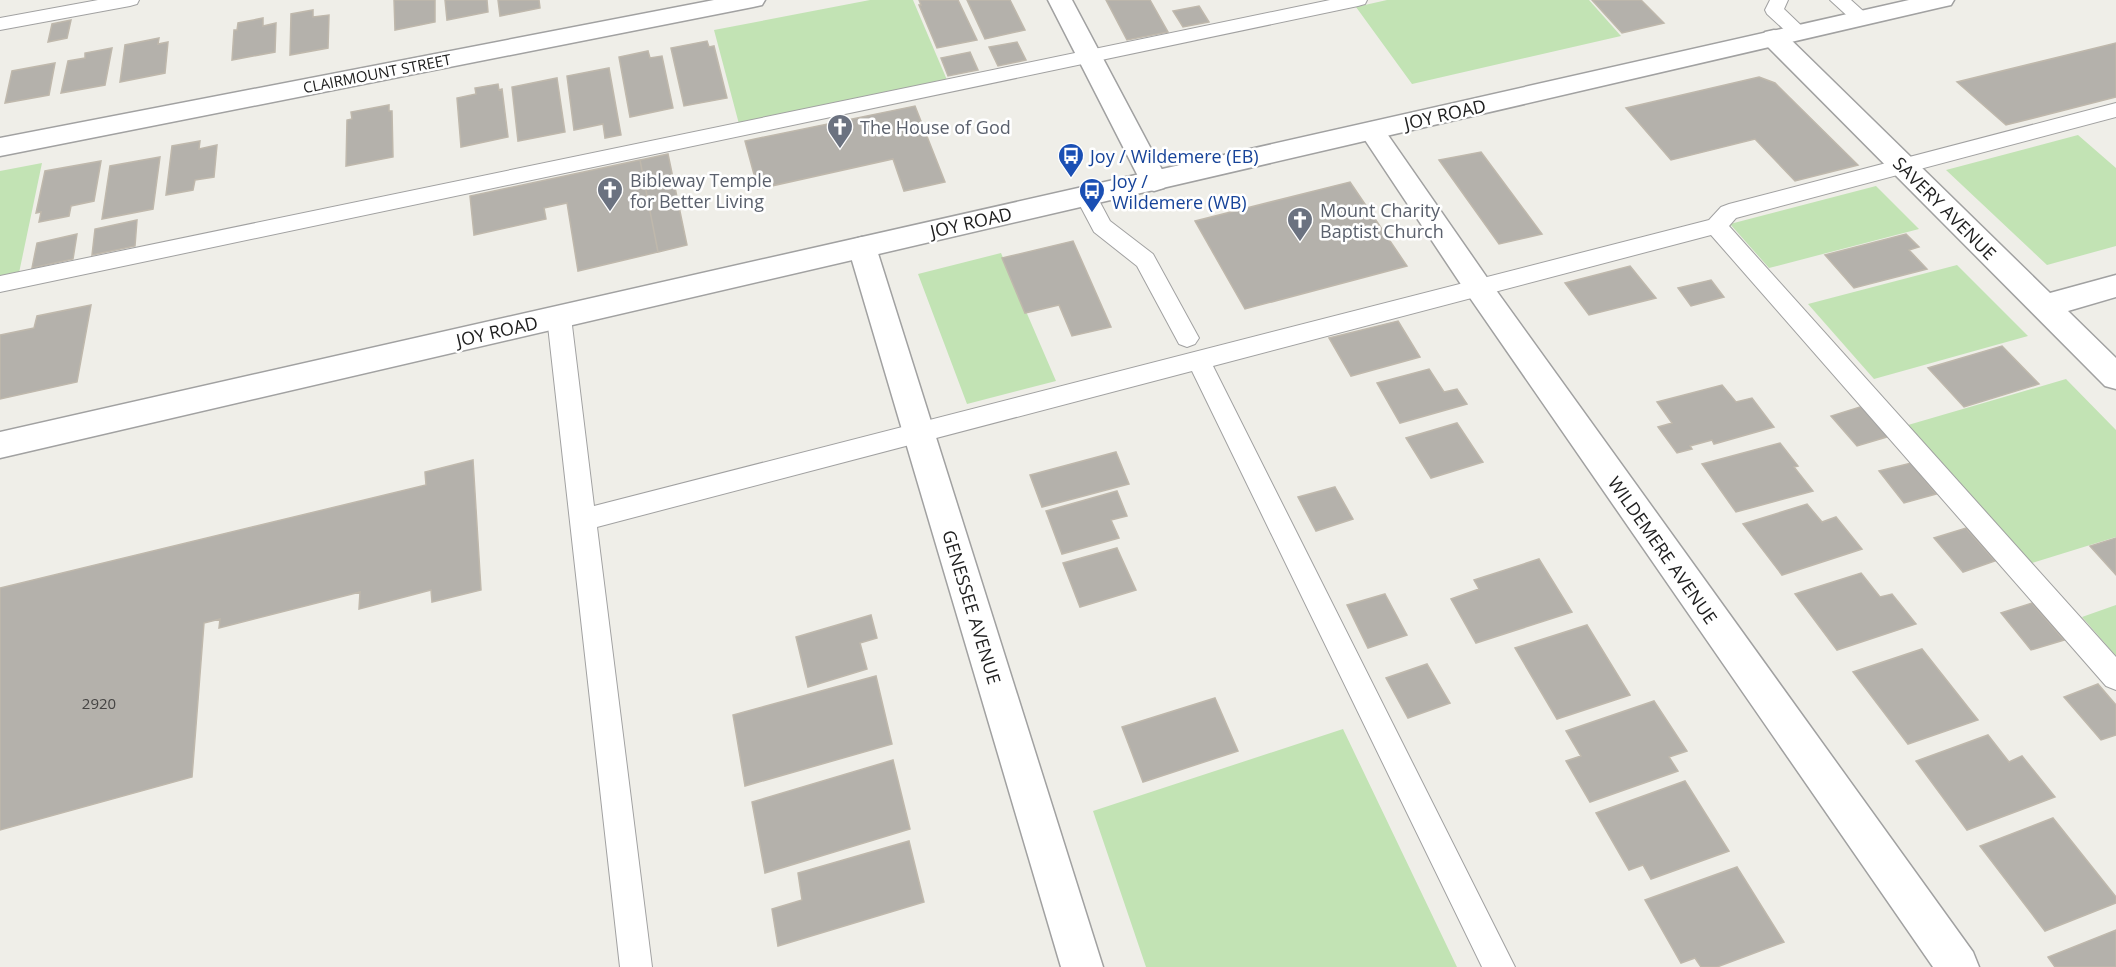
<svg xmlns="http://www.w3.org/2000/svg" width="2116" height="967" font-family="'Open Sans',sans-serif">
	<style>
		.grass { fill: #c2e3b4 }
		.building { fill: #b4b1ab; stroke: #bfb8ac; stroke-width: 1.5 }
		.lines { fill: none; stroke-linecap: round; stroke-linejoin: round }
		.service-casing { stroke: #a1a1a1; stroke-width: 2 }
		.minor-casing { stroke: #a1a1a1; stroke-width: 3 }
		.tertiary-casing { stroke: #a1a1a1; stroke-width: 3 }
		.service { fill: #fff; fill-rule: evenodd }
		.minor { fill: #fff; fill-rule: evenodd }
		.tertiary { fill: #fff; fill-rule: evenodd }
		.labels { text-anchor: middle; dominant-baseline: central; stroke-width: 5; stroke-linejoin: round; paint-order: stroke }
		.far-street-label { font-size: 15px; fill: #202020; stroke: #fff }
		.number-label { font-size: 15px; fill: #454443 }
		.street-label { font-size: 18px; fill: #202020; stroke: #fff }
		.worship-label { font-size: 18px; fill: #5b616d; stroke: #fff; text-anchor: start }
		.transit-label { font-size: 18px; fill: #164399; stroke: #fff; text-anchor: start }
	</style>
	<rect width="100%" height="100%" fill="#efeee8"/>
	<!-- grass -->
	<path class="grass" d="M870 0H913L947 80 739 124 714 30Z
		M1387 0H1589L1621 36 1412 84 1356 7Z
		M2078 135 2116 168V246L2047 265 1946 170Z
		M42 163 19 273 0 277V171Z
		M1876 186 1919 229 1769 268 1730 224Z
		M1001 253 1056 381 967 404 918 274Z
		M1957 265 2028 336 1874 379 1808 304Z
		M2066 379 2116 430V537L2029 564 1908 425Z
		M2116 605V656L2082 617Z
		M1343 729 1457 967H1146L1093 811Z"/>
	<!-- building -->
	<path class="building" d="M394 0H435V22L395 30Z
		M445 0H487L488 12 447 20Z
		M498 0H539L540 8 500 16Z
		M919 0H958L977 40 937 48 919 5H921Z
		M967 0H1010L1025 30 985 39Z
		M1106 0H1150L1168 32 1127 40Z
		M1592 0H1641L1664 23 1622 33Z
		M1199 6 1209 22 1183 27 1173 11Z
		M313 10V17L329 15 328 48 290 55 291 14Z
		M263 18V26L276 23 275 52 232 60 234 30H237L238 23Z
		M71 20 67 38 48 42 52 24Z
		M159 38 158 44 168 42 165 73 120 82 125 45Z
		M707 41 709 47 714 46 727 98 684 106 671 48Z
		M1017 42 1026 60 998 66 989 47Z
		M2116 43V97L2006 125 1957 82Z
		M112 48 105 85 61 93 68 61 85 58V53Z
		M648 51 650 58 662 56 673 108 630 117 619 57Z
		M970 52 978 70 948 76 941 58Z
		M55 63 49 95 5 103 12 71Z
		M609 68 621 135 605 138 603 124 574 130 567 76Z
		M1759 77 1775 83 1858 165 1795 181 1755 139 1671 160 1626 108Z
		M557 78 565 132 518 141 512 87Z
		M498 84 499 90 502 89 508 137 461 147 457 98 476 94 475 88Z
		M389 105V111H392L393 157 346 166 347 120 352 119 351 112Z
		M915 106 945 182 904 191 893 159 758 189 745 141Z
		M200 141 199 149 217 145 214 177 195 180 193 190 166 195 172 146Z
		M1481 152 1542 234 1499 244 1439 160Z
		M668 154 687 245 658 252 640 160Z
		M160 157 153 209 102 219 110 166Z
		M640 160 658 252 578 271 567 203 544 208 546 219 474 235 470 196Z
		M101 161 94 201 71 206 69 216 39 222 41 212 36 213 45 171Z
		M1350 182 1407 266 1245 309 1195 221Z
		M137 220 135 246 92 255 95 229Z
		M77 234 73 259 32 268 37 243Z
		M1906 234 1919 247 1909 250 1927 269 1854 288 1825 255Z
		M1073 241 1111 327 1072 336 1059 305 1025 313 1002 258Z
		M1630 266 1656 298 1589 315 1565 283Z
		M1711 280 1724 297 1691 306 1678 288Z
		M91 305 77 382 0 399V335L34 328 37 316Z
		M1398 321 1420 357 1351 376 1329 338Z
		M2002 346 2039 384 1964 407 1928 368Z
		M1429 369 1444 392 1457 389 1467 404 1400 423 1377 383Z
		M1722 385 1736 402 1752 398 1774 427 1714 444 1712 440 1690 446 1692 449 1677 453 1658 427 1672 423 1657 402Z
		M1863 406 1890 436 1857 446 1831 416Z
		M1457 423 1483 462 1431 478 1406 438Z
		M1780 443 1798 466 1794 467 1813 491 1736 512 1702 464Z
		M1116 452 1129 484 1042 507 1030 475Z
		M473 460 481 590 432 602 431 590 359 609 360 592 219 628 220 619 204 623 192 777 0 830V588L426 485 425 472Z
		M1911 463 1936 494 1904 503 1879 471Z
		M1335 487 1353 519 1316 531 1298 497Z
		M1117 491 1127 516 1111 520 1119 538 1062 554 1046 511Z
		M1807 504 1822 522 1836 517 1862 549 1782 575 1743 524Z
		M1966 528 1995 561 1963 572 1934 538Z
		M2116 538V575L2090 546Z
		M1117 548 1136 590 1080 607 1063 563Z
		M1539 559 1572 612 1476 643 1451 599 1479 589 1474 580Z
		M1861 573 1880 597 1892 594 1916 624 1837 650 1795 594Z
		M1385 594 1407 635 1368 648 1347 605Z
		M2032 603 2064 640 2031 650 2001 613Z
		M871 615 877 638 860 643 867 669 808 687 796 637Z
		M1587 625 1630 695 1557 719 1515 648Z
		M1922 649 1978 720 1908 744 1853 672Z
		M1427 664 1450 703 1408 718 1386 678Z
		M876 676 892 744 745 786 733 715Z
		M2098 684 2116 705V735L2101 740 2064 697Z
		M1215 698 1238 751 1143 782 1122 727Z
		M1654 701 1687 751 1669 757 1678 771 1590 802 1566 761 1581 756 1566 731Z
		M1988 735 2009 762 2022 756 2055 797 1967 830 1916 761Z
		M893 760 910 829 765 873 752 802Z
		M1685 781 1729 851 1651 879 1643 865 1629 870 1596 813Z
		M2053 818 2116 897V903L2045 931 1980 846Z
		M909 841 924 902 778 946 772 909 802 900 798 873Z
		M1737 867 1784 942 1717 967H1701L1695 958 1681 963 1645 900Z
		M2116 930V967H2055L2048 957Z"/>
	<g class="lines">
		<defs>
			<path id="service" d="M98 0H139L137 4 130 6 0 30V18Z
				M1330 0H1367L1365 4 1358 6 0 292V276Z
				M1770 0H1788L1784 9 1808 32 1805 36H1791L1767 14 1765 10Z
				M1830 0H1851L1871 18 1868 22H1854Z
				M2116 103V117L1736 218 1729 226 2116 657V690L2106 686 1711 235 1213 366 1515 967H1482L1192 371 597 527 652 967H620L547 317 551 311 559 308 567 311 571 317 594 506 1709 220 1721 207 1729 204Z
				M1086 188 1094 191 1110 221 1153 254 1199 338 1195 344 1187 347 1179 344 1137 266 1094 232 1075 196 1078 191Z"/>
			<path id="minor" d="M714 0H765L762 5 753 7 0 156V138Z
				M1048 0H1072L1168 181 1164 188 1154 191 1144 188Z
				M1774 30 1783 32 2050 293 2116 275V297L2068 311 2116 358V389L2105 386 1765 44 1762 38 1765 32Z
				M1372 122 1381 125 1488 279 1973 952 1979 967H1933L1468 295 1363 137 1359 131 1363 125Z
				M862 237 872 240 876 247 1103 967H1061L848 247 852 240Z"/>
			<path id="tertiary" d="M1909 0H1954L1951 5 1942 7 0 458V432Z"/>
		</defs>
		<!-- service casing -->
		<use href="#service" class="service-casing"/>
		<!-- minor casing -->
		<use href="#minor" class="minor-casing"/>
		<!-- tertiary casing -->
		<use href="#tertiary" class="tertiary-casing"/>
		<!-- service -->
		<use href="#service" class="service"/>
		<!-- minor -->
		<use href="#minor" class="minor"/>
		<!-- tertiary -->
		<use href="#tertiary" class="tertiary"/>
	</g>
	<!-- icons -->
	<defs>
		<symbol id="church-pin" viewBox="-11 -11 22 30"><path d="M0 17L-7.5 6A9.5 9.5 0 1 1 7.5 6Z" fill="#6b7280" stroke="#fff"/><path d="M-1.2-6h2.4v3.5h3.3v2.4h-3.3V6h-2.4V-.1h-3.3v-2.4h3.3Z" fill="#fff"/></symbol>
		<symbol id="bus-pin" viewBox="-11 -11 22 30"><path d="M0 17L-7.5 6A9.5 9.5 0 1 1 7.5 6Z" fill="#1a4fb4" stroke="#fff"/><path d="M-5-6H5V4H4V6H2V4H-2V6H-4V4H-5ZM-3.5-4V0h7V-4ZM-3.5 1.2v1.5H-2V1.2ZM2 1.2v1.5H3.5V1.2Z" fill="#fff"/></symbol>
	</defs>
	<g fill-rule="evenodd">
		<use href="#church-pin" x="825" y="112" width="30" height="40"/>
		<use href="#bus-pin" x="1056" y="141" width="30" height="40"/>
		<use href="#church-pin" x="595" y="175" width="30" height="40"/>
		<use href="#bus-pin" x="1077" y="176" width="30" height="40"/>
		<use href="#church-pin" x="1285" y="205" width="30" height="40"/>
	</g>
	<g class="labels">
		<!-- far-street labels -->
		<g class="far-street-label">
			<text transform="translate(377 73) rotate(-11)">CLAIRMOUNT STREET</text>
		</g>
		<!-- number labels -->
		<g class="number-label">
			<text x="99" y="703">2920</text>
		</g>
		<!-- street labels -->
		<g class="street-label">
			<text transform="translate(1445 114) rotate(-13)">JOY ROAD</text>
			<text transform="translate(1945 208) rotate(45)">SAVERY AVENUE</text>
			<text transform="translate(971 222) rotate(-13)">JOY ROAD</text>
			<text transform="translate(497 331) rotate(-13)">JOY ROAD</text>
			<text transform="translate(1663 550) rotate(55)">WILDEMERE AVENUE</text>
			<text transform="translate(972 607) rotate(73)">GENESSEE AVENUE</text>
		</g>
		<!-- worship labels -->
		<g class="worship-label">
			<text x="860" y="127">The House of God</text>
			<text x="630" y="180">Bibleway Temple<tspan x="630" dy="21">for Better Living</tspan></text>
			<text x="1320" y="210">Mount Charity<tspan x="1320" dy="21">Baptist Church</tspan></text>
		</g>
		<!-- transit labels -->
		<g class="transit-label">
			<text x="1090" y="156">Joy / Wildemere (EB)</text>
			<text x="1112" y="181">Joy /<tspan x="1112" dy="21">Wildemere (WB)</tspan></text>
		</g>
	</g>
</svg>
